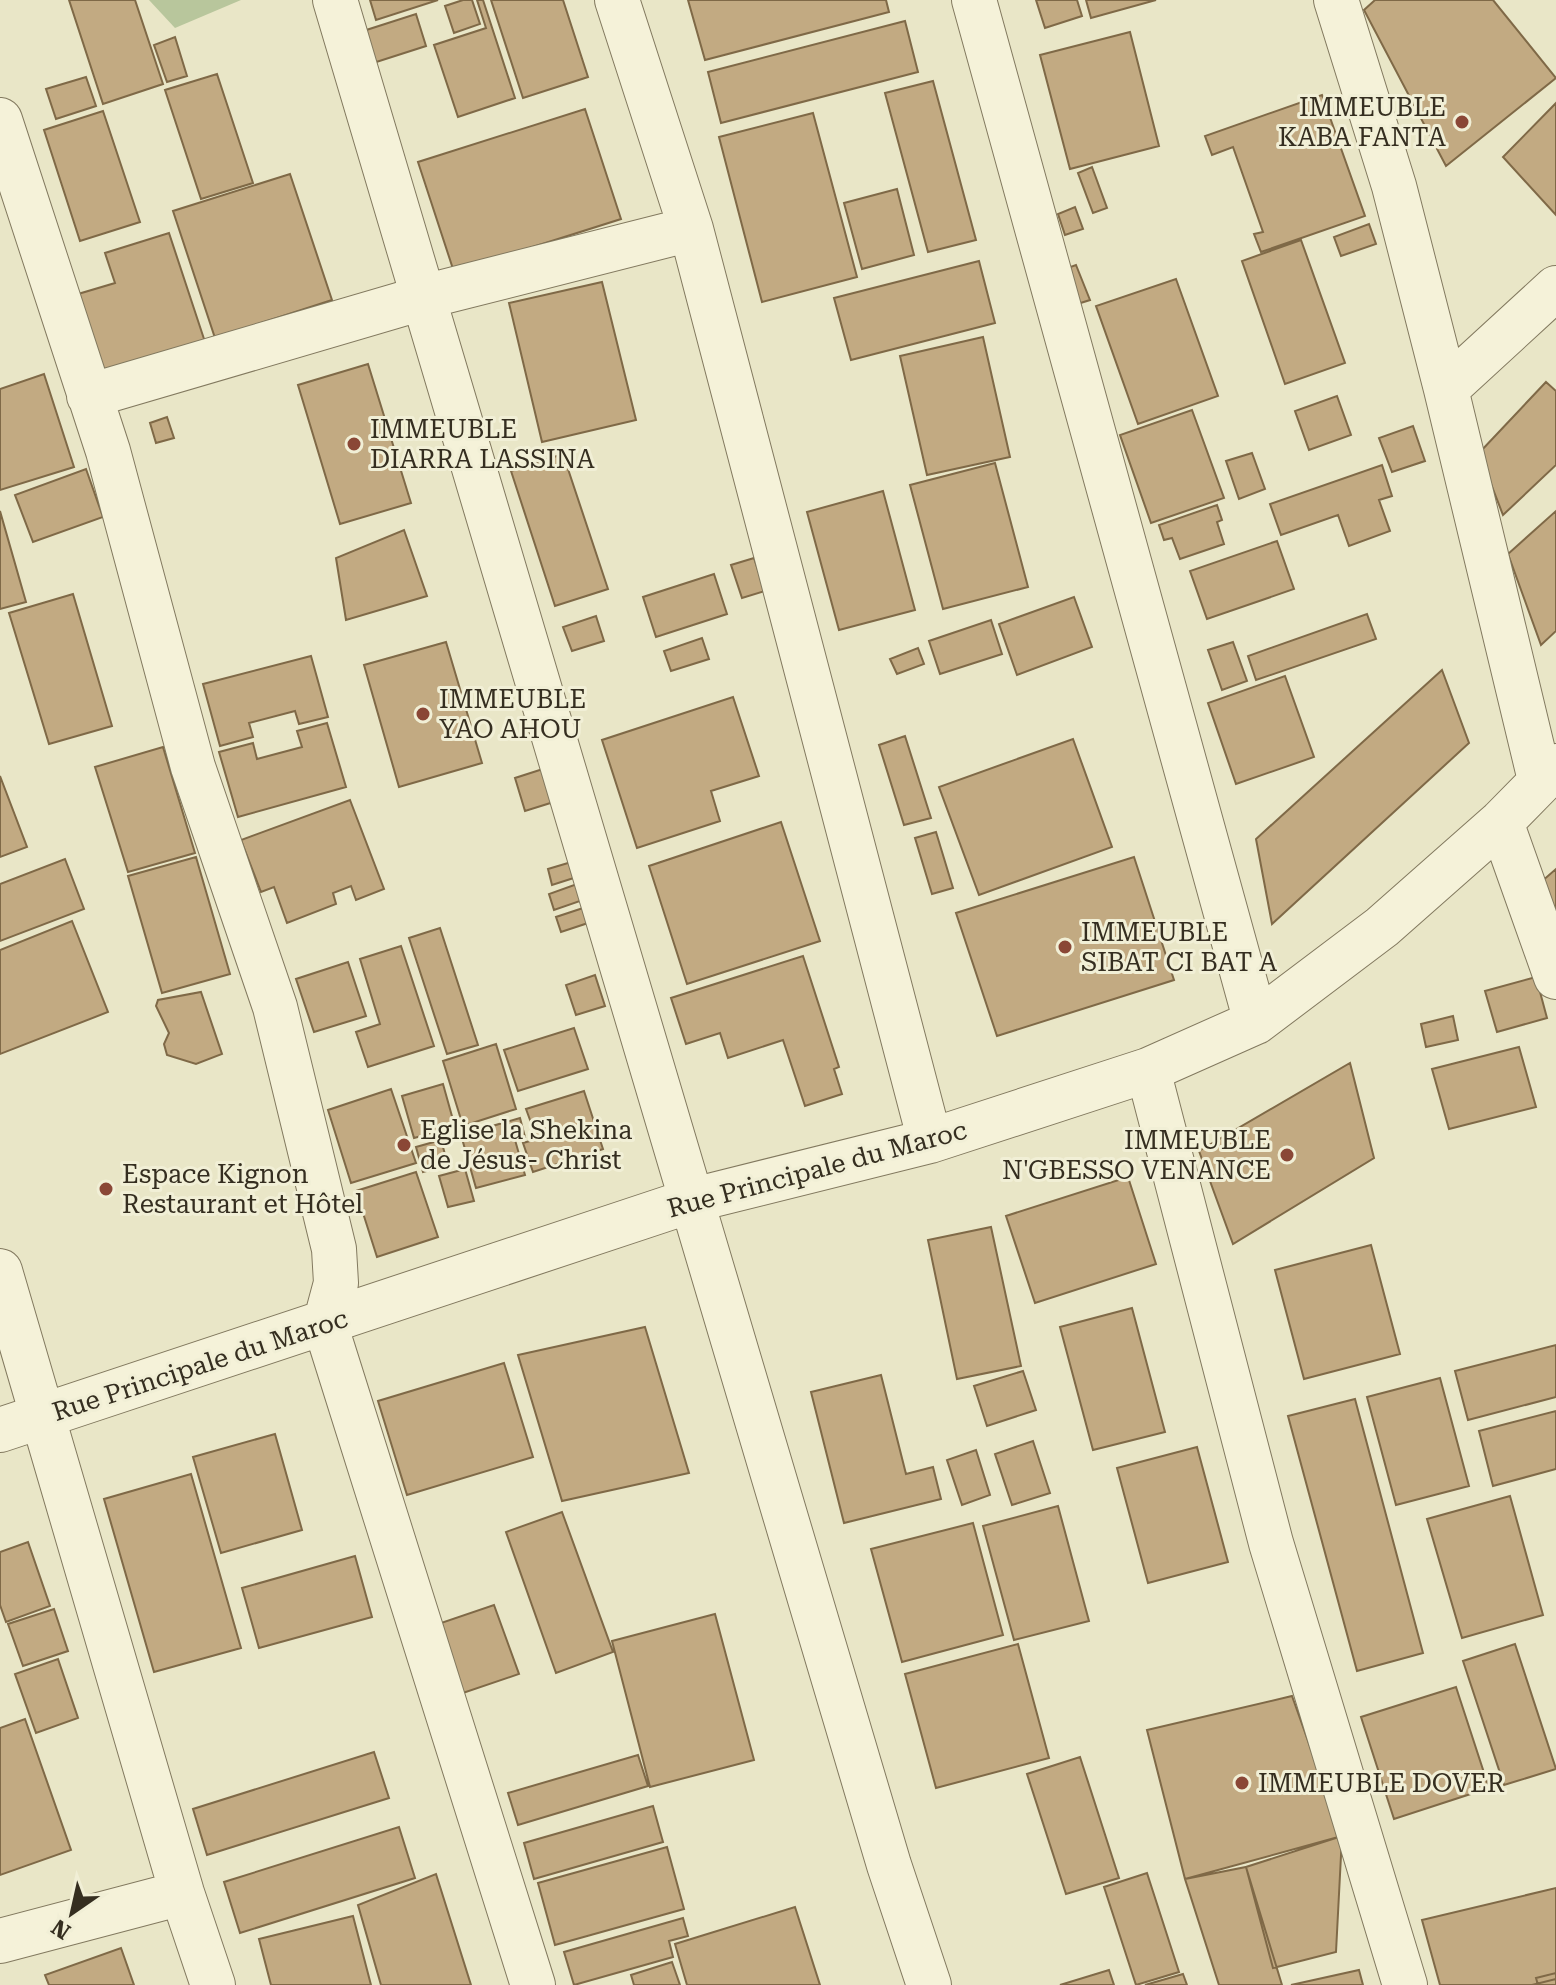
<svg xmlns="http://www.w3.org/2000/svg" width="1556" height="1985" font-family="'Roboto Serif',serif">
	<style>
		.green { fill: #b8c69c }
		.building { fill: #c2aa82; stroke: #7f6947; stroke-width: 2 }
		.lines { fill: none; stroke-linecap: round; stroke-linejoin: round }
		.minor-casing { stroke: #82795f; stroke-width: 46 }
		.minor { stroke: #f5f2d9; stroke-width: 44 }
		.poi-dot { fill: #8a4736; stroke: #f1efd6; stroke-width: 3 }
		.labels { text-anchor: middle; dominant-baseline: central; stroke-width: 6; stroke-linejoin: round; paint-order: stroke }
		.poi-label { font-size: 26px; fill: #352e20; stroke: #f1efd6; text-anchor: start }
		.street-label { font-size: 26px; fill: #352e20; stroke: #f1efd6 }
	</style>
	<rect width="100%" height="100%" fill="#e9e6c7"/>
	<!-- green -->
	<path class="green" d="M149 0H241L175 28Z"/>
	<!-- building -->
	<path class="building" d="M69 0H135L163 84 103 104Z
		M370 0H438L376 20Z
		M463 0H472L480 24 454 33 445 6Z
		M477 0H483L515 98 458 117 434 45 486 28Z
		M491 0H563L588 77 523 98Z
		M688 0H886L889 12 705 60Z
		M1036 0H1077L1082 16 1045 28Z
		M1086 0H1156L1091 18Z
		M1375 0H1493L1556 78 1446 166 1364 10Z
		M416 14 426 46 367 65 357 33Z
		M905 21 918 72 721 123 708 72Z
		M1130 32 1159 146 1070 169 1040 55Z
		M175 37 187 76 167 82 154 45Z
		M217 74 253 183 201 199 165 90Z
		M86 77 96 106 56 119 46 89Z
		M933 81 976 240 928 252 885 93Z
		M1322 95 1365 216 1261 252 1254 234 1263 232 1233 147 1212 155 1205 136Z
		M1556 103V215L1503 157Z
		M585 109 621 219 454 272 418 162Z
		M103 111 140 222 80 241 44 130Z
		M813 113 857 277 762 302 719 137Z
		M1092 167 1107 208 1093 213 1078 173Z
		M290 174 332 300 215 338 173 211Z
		M897 189 914 255 862 269 844 203Z
		M1075 207 1083 229 1065 235 1058 214Z
		M1369 224 1376 244 1341 256 1334 237Z
		M169 233 207 348 97 383 68 297 115 283 105 253Z
		M1301 240 1345 363 1285 384 1242 261Z
		M979 261 995 323 851 360 834 298Z
		M1076 265 1090 300 1071 306 1059 271Z
		M1176 279 1218 396 1138 424 1096 306Z
		M602 282 636 420 542 442 509 303Z
		M983 337 1010 457 927 475 900 356Z
		M368 364 411 503 340 524 298 385Z
		M44 374 74 467 0 490V389Z
		M1546 382 1556 391V465L1503 515 1479 453Z
		M1337 396 1351 435 1309 450 1295 411Z
		M1192 410 1224 498 1151 523 1120 435Z
		M167 417 174 438 156 443 150 423Z
		M1413 426 1425 461 1392 472 1379 438Z
		M1252 453 1265 489 1239 499 1226 461Z
		M563 454 608 589 555 606 511 471Z
		M995 463 1028 587 943 609 910 485Z
		M1382 465 1392 496 1379 500 1390 531 1349 546 1338 515 1281 535 1270 504Z
		M86 469 103 517 33 542 15 495Z
		M883 491 915 610 839 630 807 512Z
		M1217 505 1222 520 1217 522 1224 544 1180 559 1172 538 1164 540 1159 525Z
		M0 511 26 602 0 609Z
		M1556 511V631L1541 645 1508 554Z
		M404 530 427 596 346 620 336 558Z
		M1277 541 1294 589 1207 619 1190 571Z
		M754 558 765 591 742 598 731 565Z
		M714 574 727 614 656 637 643 597Z
		M73 594 112 726 49 744 9 613Z
		M1074 597 1092 647 1017 675 999 624Z
		M1367 614 1376 639 1256 680 1248 656Z
		M596 616 604 641 572 651 563 627Z
		M991 620 1002 654 940 674 929 641Z
		M702 638 709 659 671 671 664 651Z
		M446 642 482 763 399 787 364 665Z
		M1233 642 1247 681 1222 690 1208 650Z
		M918 648 924 664 897 674 890 659Z
		M311 656 328 717 299 724 295 711 249 723 253 737 220 746 203 684Z
		M1442 670 1469 743 1272 924 1256 839Z
		M1285 676 1314 757 1236 784 1208 703Z
		M733 697 759 776 711 791 720 821 637 848 602 740Z
		M327 723 346 787 238 817 219 752 253 743 257 759 302 747 297 731Z
		M905 736 931 818 904 825 879 745Z
		M1073 739 1112 847 979 895 939 787Z
		M163 747 195 853 128 872 95 767Z
		M549 767 560 800 525 811 515 778Z
		M0 776 27 847 0 857Z
		M350 800 384 889 356 900 351 886 333 893 336 904 287 923 274 887 261 892 241 840Z
		M781 822 820 941 687 984 649 866Z
		M936 832 953 888 932 894 915 838Z
		M196 857 230 974 162 993 128 876Z
		M1134 857 1174 980 997 1036 956 913Z
		M65 859 84 909 0 941V884Z
		M578 860 583 875 552 885 548 869Z
		M1556 869V926L1541 882Z
		M577 884 583 900 554 910 549 894Z
		M586 907 591 922 561 932 556 917Z
		M72 921 108 1012 0 1054V950Z
		M440 928 478 1045 447 1054 409 938Z
		M401 946 434 1046 368 1067 356 1032 380 1024 360 959Z
		M803 956 839 1067 834 1069 842 1094 805 1106 783 1040 728 1058 720 1033 686 1044 671 998Z
		M348 962 366 1016 314 1032 296 979Z
		M595 975 605 1006 576 1015 566 985Z
		M1536 977 1547 1018 1497 1032 1485 991Z
		M201 992 222 1054 196 1064 167 1055 164 1044 169 1033 156 1006 158 1000Z
		M1453 1016 1458 1040 1426 1047 1421 1024Z
		M574 1028 588 1069 518 1091 504 1050Z
		M496 1044 516 1109 463 1126 443 1061Z
		M1519 1047 1536 1107 1449 1129 1432 1069Z
		M1350 1063 1374 1158 1233 1244 1199 1151Z
		M443 1084 455 1127 414 1138 402 1096Z
		M391 1089 416 1163 351 1183 328 1110Z
		M584 1091 603 1149 533 1172 523 1143 537 1139 526 1109Z
		M520 1118 525 1137 515 1140 525 1175 476 1188 461 1135Z
		M441 1140 448 1165 423 1172 416 1147Z
		M465 1169 474 1201 448 1207 439 1176Z
		M416 1172 438 1237 377 1257 356 1191Z
		M1128 1177 1156 1264 1035 1303 1006 1216Z
		M991 1227 1021 1366 957 1379 928 1240Z
		M1371 1245 1400 1354 1304 1379 1275 1270Z
		M1132 1308 1165 1432 1093 1450 1060 1327Z
		M645 1327 689 1473 562 1501 518 1355Z
		M1556 1345V1397L1468 1420 1455 1371Z
		M504 1363 533 1457 407 1495 378 1401Z
		M1023 1371 1036 1410 987 1426 974 1386Z
		M881 1375 906 1474 933 1467 941 1499 844 1523 811 1392Z
		M1440 1378 1469 1486 1396 1505 1367 1397Z
		M1355 1399 1423 1653 1357 1671 1288 1416Z
		M1556 1411V1469L1493 1486 1479 1431Z
		M275 1434 302 1530 221 1553 193 1457Z
		M1033 1441 1050 1493 1012 1505 995 1454Z
		M1197 1447 1228 1562 1148 1583 1117 1468Z
		M976 1450 990 1495 962 1505 947 1460Z
		M191 1474 241 1648 154 1672 104 1499Z
		M1510 1496 1543 1615 1462 1638 1427 1519Z
		M1058 1506 1089 1621 1014 1640 983 1526Z
		M562 1512 613 1652 556 1673 506 1532Z
		M973 1523 1003 1635 902 1662 871 1549Z
		M28 1542 50 1606 6 1622 0 1605V1552Z
		M355 1556 372 1617 259 1648 242 1588Z
		M494 1605 519 1674 460 1694 435 1625Z
		M54 1609 68 1651 23 1666 8 1624Z
		M715 1614 754 1760 650 1787 612 1641Z
		M1018 1644 1049 1758 936 1788 905 1674Z
		M1515 1644 1556 1769 1504 1785 1463 1661Z
		M58 1659 78 1718 36 1733 15 1674Z
		M1456 1687 1489 1788 1394 1819 1361 1717Z
		M1292 1696 1342 1836 1185 1879 1147 1730Z
		M25 1719 71 1850 0 1875V1728Z
		M374 1752 389 1798 207 1855 193 1809Z
		M638 1755 648 1786 518 1825 508 1793Z
		M1080 1757 1119 1878 1066 1894 1027 1774Z
		M653 1806 663 1842 534 1879 524 1843Z
		M399 1827 415 1878 240 1933 224 1882Z
		M1342 1836 1336 1952 1273 1968 1246 1867Z
		M667 1847 684 1909 555 1945 538 1883Z
		M1246 1867 1282 1985H1219L1185 1879Z
		M1147 1873 1179 1972 1136 1985 1104 1887Z
		M436 1874 471 1985H381L358 1905Z
		M1556 1888V1979L1532 1985H1440L1422 1920Z
		M795 1907 820 1985H687L675 1944Z
		M353 1916 371 1985H271L259 1939Z
		M683 1918 688 1936 669 1941 673 1957 574 1985 564 1952Z
		M121 1948 134 1985H49L45 1975Z
		M672 1962 680 1985H634L631 1975Z
		M1109 1970 1114 1985H1060Z
		M1359 1970 1363 1985H1291Z
		M1556 1973V1985H1538L1536 1978Z
		M1183 1974 1187 1985H1145Z"/>
	<g class="lines">
		<defs>
			<path id="minor" d="M335 0 889 1865 929 1985
				M617 0 691 229 930 1141
				M974 0 1256 1022
				M1336 0 1394 186 1446 389
				M0 120 108 451 193 767 275 1007 334 1249 336 1283 325 1324 533 1985
				M89 396 443 292 691 229
				M1540 780 1446 389 1556 288
				M1501 822 1556 977
				M1148 1070 1271 1543 1405 1985
				M0 1271 182 1893 213 1985
				M0 1430 693 1200 930 1141 1148 1070 1256 1022 1382 927 1501 822 1556 766
				M0 1941 182 1893"/>
		</defs>
		<!-- minor casing -->
		<use href="#minor" class="minor-casing"/>
		<!-- minor -->
		<use href="#minor" class="minor"/>
	</g>
	<!-- markers -->
	<g class="poi-dot">
		<circle cx="1462" cy="122" r="8"/>
		<circle cx="354" cy="444" r="8"/>
		<circle cx="423" cy="714" r="8"/>
		<circle cx="1065" cy="947" r="8"/>
		<circle cx="404" cy="1145" r="8"/>
		<circle cx="1287" cy="1155" r="8"/>
		<circle cx="106" cy="1189" r="8"/>
		<circle cx="1242" cy="1783" r="8"/>
	</g>
	<g class="labels">
		<!-- poi labels -->
		<g class="poi-label">
			<text x="1446" y="107" text-anchor="end">IMMEUBLE<tspan x="1446" dy="30">KABA FANTA</tspan></text>
			<text x="370" y="429">IMMEUBLE<tspan x="370" dy="30">DIARRA LASSINA</tspan></text>
			<text x="439" y="699">IMMEUBLE<tspan x="439" dy="30">YAO AHOU</tspan></text>
			<text x="1081" y="932">IMMEUBLE<tspan x="1081" dy="30">SIBAT CI BAT A</tspan></text>
			<text x="420" y="1130">Eglise la Shekina<tspan x="420" dy="30">de Jésus- Christ</tspan></text>
			<text x="1271" y="1140" text-anchor="end">IMMEUBLE<tspan x="1271" dy="30">N'GBESSO VENANCE</tspan></text>
			<text x="122" y="1174">Espace Kignon<tspan x="122" dy="30">Restaurant et Hôtel</tspan></text>
			<text x="1258" y="1783">IMMEUBLE DOVER</text>
		</g>
		<!-- street labels -->
		<g class="street-label">
			<text transform="translate(817 1169) rotate(-15)">Rue Principale du Maroc</text>
			<text transform="translate(200 1365) rotate(-18)">Rue Principale du Maroc</text>
		</g>
	</g>
	<!-- north arrow -->
	<g transform="translate(72 1913) rotate(214)" stroke="#f1efd6" stroke-width="6" paint-order="stroke">
	<path d="M0-6L14 30L0 20L-14 30Z" fill="#352e20"/>
	<text y="-12" font-size="22" font-weight="bold" text-anchor="middle" fill="#352e20">N</text>
	</g>
</svg>
